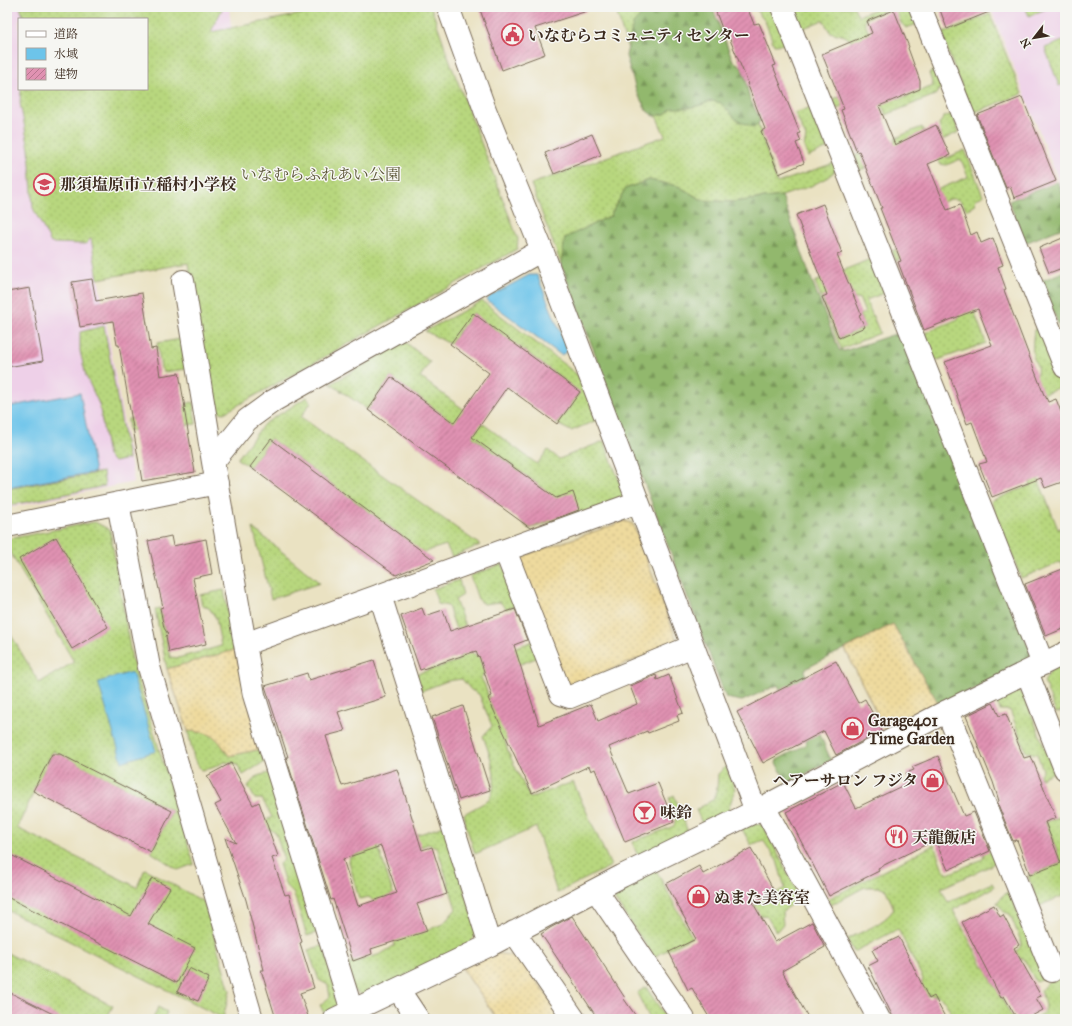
<svg xmlns="http://www.w3.org/2000/svg" width="1072" height="1026" font-family="'IM FELL Great Primer','Noto Serif JP',serif">
	<style>
		.built { fill: #eed0e8 }
		.grass { fill: url(#grass-dots); stroke: #7a804e; fill-rule: evenodd }
		.forest { fill: url(#forest-firs); stroke: #667146 }
		.sand { fill: url(#sand-dots); stroke: #94825e }
		.water { fill: #6dc4ea; stroke: #547784 }
		.building { fill: url(#building-hatch); fill-rule: evenodd }
		.lines { fill: none; stroke-linecap: round; stroke-linejoin: round }
		.minor-casing { stroke: #786a57; stroke-width: 24 }
		.minor { stroke: #fff; stroke-width: 22 }
		.labels { text-anchor: middle; dominant-baseline: central; stroke-width: 3; stroke-linejoin: round; paint-order: stroke }
		.poi-label { font-size: 16px; font-weight: bold; fill: #3b2a1e; stroke: #f6f6f2; text-anchor: start }
		.park-label { font-size: 16px; fill: #5a5536; stroke: #f6f6f2 }
	</style>
	<defs>
		<pattern id="grass-dots" width="8" height="8" patternUnits="userSpaceOnUse"><rect width="8" height="8" fill="#b8d77e"/><path d="M2 2h.1M6 6h.1" fill="none" stroke="#9fb96c" stroke-width="1.8" stroke-linecap="round"/></pattern>
		<pattern id="forest-firs" width="22" height="20" patternUnits="userSpaceOnUse"><rect width="22" height="20" fill="#92b86d"/><path d="M5 1l3.5 6h-7zM16 11l3.5 6h-7z" fill="#789659"/></pattern>
		<pattern id="sand-dots" width="8" height="8" patternUnits="userSpaceOnUse"><rect width="8" height="8" fill="#eeda9e"/><path d="M2 2h.1M6 6h.1" fill="none" stroke="#cdbb88" stroke-width="1.8" stroke-linecap="round"/></pattern>
		<pattern id="building-hatch" width="6" height="6" patternUnits="userSpaceOnUse"><rect width="6" height="6" fill="#e092b2"/><path d="M-1 1l2-2M0 6l6-6M5 7l2-2" fill="none" stroke="#b77790"/></pattern>
	</defs>
	<rect width="100%" height="100%" fill="#f6f6f2"/>
	<filter id="ink" filterUnits="userSpaceOnUse"><feTurbulence type="fractalNoise" baseFrequency=".025" numOctaves="2"/><feDisplacementMap in="SourceGraphic" scale="8" xChannelSelector="R" yChannelSelector="G"/><feConvolveMatrix kernelMatrix="1 2 1 2 8 2 1 2 1" color-interpolation-filters="sRGB"/></filter>
	<filter id="wash" filterUnits="userSpaceOnUse"><feTurbulence type="fractalNoise" baseFrequency=".012" numOctaves="4" result="noise"/><feDisplacementMap in="SourceGraphic" scale="16" xChannelSelector="R" yChannelSelector="G"/><feGaussianBlur stdDeviation="0.9" result="paint"/><feColorMatrix in="noise" values="0 0 0 0 0 0 0 0 0 0 0 0 0 0 0 0 0 1.4 0 .05"/><feComposite in="paint" operator="in"/></filter>
	<g filter="url(#wash)">
		<rect width="100%" height="100%" fill="#eae2c2"/>
		<!-- built -->
		<path class="built" d="M7 7H229L231 28 147 45V19H19V89H65L134 482 7 508Z
			M990 7H1065V197Z"/>
		<!-- grass -->
		<path class="grass" d="M20 7H223L211 32 337 7H431L452 67 518 239 517 249 224 413 213 410 188 263 98 279 91 238 86 244 51 243 33 208 29 149 20 103 21 89H147V19H24Z
			M615 7H712L733 61 741 66 745 77 749 97 777 183 834 163 836 170 828 177 811 186 782 196 732 202 702 200 678 186 649 180 625 189 610 216 565 238 561 264 531 184 665 136 631 59Z
			M756 7H772L786 44 774 45 765 21 759 14Z
			M790 7H807L808 10 817 7H854L858 16 881 7H910L917 24 906 28 901 23 896 10 890 8 865 19V24L894 96 900 99 933 86 929 73 934 71 941 87 937 94 886 115 878 96 871 95 837 109 833 99 865 88 853 42 845 36 830 32 823 20 799 30Z
			M1025 7H1050L1029 16Z
			M990 14 1022 94 972 113 941 34Z
			M1065 40V83L1059 86 1045 48Z
			M811 107 828 148 808 157 804 147 806 137 795 113Z
			M952 114 959 132 940 141 947 158 965 150 983 196 976 199 974 205 967 210C964 207 962 203 960 201 952 195 942 203 935 208L986 343 935 361 925 333 958 319 960 313 931 247 896 261 892 251 925 238 929 193 968 177 961 159 946 165 940 164 930 147 897 156 860 170 855 156 865 152 893 146 896 138 909 132 922 127 928 139 941 133 939 124 944 117Z
			M873 258 887 292 866 300 880 333 841 349 815 282ZM859 298 865 313 859 315 865 327 839 338 855 299Z
			M482 301 579 376 597 420 571 431 557 424 580 392 473 313 450 344 425 331Z
			M104 326 128 459 114 462 108 456 99 404 86 376 80 351V332Z
			M1040 327 1063 386 1011 406 1003 385 1037 374C1039 365 1034 362 1033 354 1032 346 1033 338 1034 330Z
			M181 339 186 369 164 372 161 368 157 343Z
			M404 341 430 362 420 377 537 464 548 450 559 459 604 441 626 499 529 529 520 521 543 488 391 377 368 410 331 384Z
			M307 397 311 402 301 417 480 545 452 557 446 545 398 560 410 542 271 439 250 467 237 459 264 424Z
			M193 402 196 424 129 431 128 419 183 410C186 404 187 403 193 402Z
			M1013 416 1058 529 1065 527V570L1061 562 1021 578 991 501 1031 485 1015 443Z
			M103 472 105 486 7 506V489Z
			M95 522 110 530 132 660 194 864 178 870 151 852 172 811 53 751 17 828 137 887 145 869 204 902 230 991 223 1018 7 910V628L39 683 74 662 7 547 8 539Z
			M253 528 320 583 271 599Z
			M502 564 518 605 506 609 500 602 484 604 478 599 470 576Z
			M459 580 463 595 455 600 464 623 471 652 482 659 534 641 536 658 518 665 486 670 481 679 484 683 493 709 502 716 513 733 505 741 508 752 530 798 573 782 611 866 557 893 536 827 475 854 466 825 464 814 489 800C491 795 493 790 494 785 496 770 488 750 483 736L492 726 479 694 471 690 462 679 447 681 421 691 416 674 458 661 462 654 457 632 448 606 438 604 433 589Z
			M224 590 235 650 167 669 155 610 160 608 170 657 178 658 221 646 216 618 209 608 202 606 200 595Z
			M1065 662V710L1056 713 1044 682 1052 668Z
			M1013 689 1024 695 1054 772 1041 778 1040 774 1043 770 1037 754 1026 752 1010 710H1000L995 698Z
			M188 731C214 733 215 735 229 756L261 749 264 762 243 775 237 764 225 762 212 768 201 770 194 759Z
			M726 766 735 789 728 811 702 823 696 810 714 799 717 788 718 774Z
			M269 773 285 823V842L293 848 319 932 307 936 294 894 286 886 279 864 284 860 276 833 268 828 241 833 272 817 262 799H255L248 786 257 776Z
			M674 795 688 832 638 856 632 842 674 826 676 818 669 798Z
			M1065 815V895L1039 906 1028 876 1061 863 1046 822Z
			M754 824 763 825 797 891 791 904 782 913 783 924 776 932 766 915 759 916 703 933 785 888 777 861 763 840 751 845 742 829Z
			M444 826 477 930 470 943 364 996 353 990 346 965 381 954 395 945C389 928 384 909 369 897L359 899 349 862 350 857 378 846 407 937 443 924 456 909 437 847 428 844 418 848 413 836Z
			M934 845 942 867 948 874 983 859 985 849 990 845 997 861 988 867 941 888 948 902 992 883 994 887 953 910 984 968 1018 950 1022 944 1010 914 1004 912 997 903 1002 896 1009 892 1044 974 1042 980 1036 982 1024 959H1016L989 975 1013 1019H955L945 1002 938 996 929 995 892 1015 886 1005 921 987 923 979 898 929 854 952 847 939C863 931 884 924 894 909L886 890 878 887H865L831 905 828 899Z
			M656 870 692 937 654 957 615 900 617 889Z
			M324 945 339 1005 324 1013 320 1005 330 997 328 985 319 980 308 950Z
			M7 953 113 1006 106 1019H7Z
			M1065 975V1014L1056 1019H1034L1044 1013 1045 1006 1041 990 1048 982Z
			M646 987 667 1019H650L637 993Z
			M158 1007 167 1012 164 1019H153Z"/>
		<!-- forest -->
		<path class="forest" d="M647 7H712L733 61 741 66 745 77 749 97 758 115 760 121 757 125 753 127 738 121 721 103 711 101 701 105 688 108H672L665 114 654 116 647 111 637 93 626 56 633 24 647 9Z
			M649 180 678 186 702 200 732 202 782 196 812 281 839 350 844 351 898 333 904 335 1035 663 939 704 923 678 893 624 805 669C806 700 818 732 831 760L788 783 776 763 777 760 805 745 807 740 778 685 742 701 726 698 561 264 565 238 610 216 625 189Z
			M1058 182 1065 199V227L1025 243 1009 201Z
			M1065 271V341L1041 281Z"/>
		<!-- sand -->
		<path class="sand" d="M625 521 633 524 678 643 567 687 517 558Z
			M893 624 923 678 939 704 886 732 845 649Z
			M235 650 261 749 229 756C215 735 214 733 188 731L167 669Z
			M491 953 519 956 564 1019H497L462 968Z"/>
		<!-- water -->
		<path class="water" d="M529 275H537L568 351 561 355 487 300 490 296Z
			M80 393 95 472 7 488V407Z
			M132 672 156 751 122 762 98 682Z"/>
		<g id="blocks">
			<!-- building -->
			<path class="building" d="M479 7H586L587 11 535 28 545 54 502 70Z
				M714 7H747L754 24 759 23 776 65 773 66 800 133 798 134 801 141 796 143 804 163 779 174 761 131 765 129 747 83H748L726 30 723 31Z
				M939 7H999V8L947 29Z
				M894 10 909 47 908 48 920 81V89L879 106 895 145 936 125 950 155 928 164 947 210 960 205 971 235 977 232 981 243 993 238 1003 265 998 267 1006 289 1004 290 1044 395H1045L1048 402 1056 399 1065 422V481L1045 488 1041 478 992 497 979 464 987 462 972 422 967 424 945 362 992 345 978 309 924 330 898 262 901 261 880 208H882L859 151 857 152 841 110 844 109 822 54 872 33 867 21Z
				M1022 97 1056 181 1014 198 1010 186 1006 188 977 115Z
				M592 134 601 155 554 174 545 153Z
				M823 204 842 253 837 255 861 314 859 315 865 327 839 338 822 297 827 295 796 215Z
				M1065 237V267L1049 273 1039 248Z
				M92 279 96 301 142 293 151 349 156 348 160 376 179 373 185 408H184L195 472 142 481 119 345H117L113 321 80 327 72 282Z
				M30 288 43 361 7 367V292Z
				M473 313 580 392 557 424 507 387 472 437 556 498 573 492 579 510 530 528 368 410 391 377 454 423 489 373 450 344Z
				M271 439 434 560 396 575 250 467Z
				M171 536 173 546 206 539 212 574 193 578 206 644 169 652 166 636 168 634 164 628 160 608 163 607 148 541Z
				M56 537 108 627 72 649 19 559Z
				M1065 568V628L1046 636 1025 584Z
				M422 608 425 616 443 610 450 631 515 609 527 640 514 645 539 725 591 704 598 721 637 704 630 686 656 675 657 680 669 675 683 713 677 715 679 721 648 733 647 731 609 747 629 794 658 783 674 822 625 842 595 769 591 771 589 766 532 793 488 698 492 696 479 656 478 657 476 651 420 670 401 616Z
				M374 660 386 697 338 712 345 731 326 736 342 786 397 769 422 850 432 847 447 894 417 904 427 931 371 949 372 954 353 961 333 899 331 900 286 757H288L265 686 307 673 309 680ZM381 846 397 893 358 906 343 859Z
				M836 661 858 703 865 699 882 731 836 755 824 731 763 763 737 712Z
				M993 703 999 716 1006 714 1024 758 1031 756 1056 818 1045 822 1061 863 1030 875 1017 840 1013 841 997 802 999 801 993 782 966 716Z
				M463 706 490 790 459 800 432 717Z
				M52 754H60L172 811 151 852 33 791Z
				M938 756 964 816 974 812 990 851 948 870 935 840 878 868 879 871 829 896 786 812 843 782 856 808 910 782 906 773 914 770 912 767Z
				M231 763 253 805 259 802 278 856 272 858 285 895 289 894 302 942 300 943 314 988 300 993 309 1019H276L261 970H264L246 900 225 838 236 843 215 805 221 802 207 776Z
				M751 848 774 891 753 903 775 942 812 922 825 947 782 971 809 1019H710L692 988 688 990 669 952 696 939 666 884 699 866 703 874Z
				M7 853 131 916 152 878 170 888 148 924 195 948 177 983 7 897Z
				M994 905 1000 917 1003 915 1019 945 1014 948 1041 996 1036 998 1043 1010 1026 1019H1017L1004 996 1001 998 962 922Z
				M572 916 625 998 624 999 638 1019H598L541 934 550 928Z
				M899 937 929 999 934 996 946 1019H893H894L868 966 878 961 872 950Z
				M189 968 209 978 198 1001 177 992Z
				M7 991 63 1019H7Z"/>
		</g>
	</g>
	<g filter="url(#ink)">
		<use href="#blocks" fill-opacity="0" stroke="#786a57" stroke-width="1"/>
		<g class="lines">
			<defs>
				<path id="minor" d="M448 7 485 110 542 250 756 811
					M782 7 1043 664
					M920 7 1065 367
					M183 281 213 462 254 695 352 1011
					M213 462 247 420 273 401 542 250
					M118 503 149 667 252 1019
					M7 526 217 483
					M505 550 561 694 570 697 693 646
					M380 595 490 945
					M245 644 638 502
					M1027 672 1065 769
					M947 711 1052 971
					M764 807 879 1019
					M596 890 684 1019
					M514 932 574 1019
					M398 989 418 1019
					M335 1019 490 945 622 876 764 807 947 711 1065 653"/>
			</defs>
			<!-- minor casing -->
			<use href="#minor" class="minor-casing"/>
			<!-- minor -->
			<use href="#minor" class="minor"/>
		</g>
	</g>
	<!-- icons -->
	<defs>
		<symbol id="civic-ring" viewBox="-11 -11 22 22"><circle r="9.5" fill="#f6f6f2" stroke="#d1495b" stroke-width="1.5"/><path d="M-.6-6.5H3V-4.5H.6V-3L4-1V1h2V6H-6V1h2V-1L-.6-3ZM-1.2 2.5V6h2.4V2.5Z" fill="#d1495b"/></symbol>
		<symbol id="school-ring" viewBox="-11 -11 22 22"><circle r="9.5" fill="#f6f6f2" stroke="#d1495b" stroke-width="1.5"/><path d="M0-5L7-2L0 1L-7-2ZM-4 1L0 2.5L4 1V4Q0 6-4 4Z" fill="#d1495b"/></symbol>
		<symbol id="shop-ring" viewBox="-11 -11 22 22"><circle r="9.5" fill="#f6f6f2" stroke="#d1495b" stroke-width="1.5"/><path d="M-5-2.5h2.3a2.7 3.5 0 0 1 5.4 0H5L5.5 6h-11ZM-1.5-2.5h3a1.5 2.3 0 0 0-3 0Z" fill="#d1495b"/></symbol>
		<symbol id="bar-ring" viewBox="-11 -11 22 22"><circle r="9.5" fill="#f6f6f2" stroke="#d1495b" stroke-width="1.5"/><path d="M-6-5H6L.8 .8V4.5H3.5V6h-7V4.5H-.8V.8Z" fill="#d1495b"/></symbol>
		<symbol id="restaurant-ring" viewBox="-11 -11 22 22"><circle r="9.5" fill="#f6f6f2" stroke="#d1495b" stroke-width="1.5"/><path d="M-5-6h1v4h1v-4h1v4h1v-4h1v5L-1.5 .5V6h-2V.5L-5-1ZM5-6V6H3V1.5H1.5Q1.5-4 5-6Z" fill="#d1495b"/></symbol>
	</defs>
	<g fill-rule="evenodd">
		<use href="#civic-ring" x="500" y="22" width="25" height="25"/>
		<use href="#school-ring" x="32" y="172" width="25" height="25"/>
		<use href="#shop-ring" x="840" y="716" width="25" height="25"/>
		<use href="#shop-ring" x="920" y="768" width="25" height="25"/>
		<use href="#bar-ring" x="632" y="800" width="25" height="25"/>
		<use href="#restaurant-ring" x="884" y="824" width="25" height="25"/>
		<use href="#shop-ring" x="686" y="884" width="25" height="25"/>
	</g>
	<g class="labels">
		<!-- poi labels -->
		<g class="poi-label">
			<text x="528" y="35">いなむらコミュニティセンター</text>
			<text x="60" y="184">那須塩原市立稲村小学校</text>
			<text x="868" y="720">Garage401<tspan x="868" dy="18">Time Garden</tspan></text>
			<text x="918" y="780" text-anchor="end">ヘアーサロン フジタ</text>
			<text x="660" y="812">味鈴</text>
			<text x="912" y="837">天龍飯店</text>
			<text x="714" y="897">ぬまた美容室</text>
		</g>
		<!-- park labels -->
		<g class="park-label">
			<text x="321" y="174">いなむらふれあい公園</text>
		</g>
	</g>
	<!-- margin -->
	<rect width="1072" height="1026" fill="none" stroke="#f6f6f2" stroke-width="24"/>
	<!-- legend -->
	<rect x="18" y="18" width="130" height="72" fill="#f6f6f2" stroke="#aba49d"/>
	<rect x="26" y="31" width="20" height="6" fill="#ffffff" stroke="#aba49d"/>
	<text x="54" y="38" font-size="12" fill="#3b2a1e">道路</text>
	<rect x="26" y="48" width="20" height="12" fill="#6dc4ea" stroke="#aba49d"/>
	<text x="54" y="58" font-size="12" fill="#3b2a1e">水域</text>
	<rect x="26" y="68" width="20" height="12" fill="url(#building-hatch)" stroke="#aba49d"/>
	<text x="54" y="78" font-size="12" fill="#3b2a1e">建物</text>
	<!-- north arrow -->
	<g transform="translate(1034 38) rotate(239)" stroke="#f6f6f2" stroke-width="3" paint-order="stroke">
	<path d="M0-3L7 15L0 10L-7 15Z" fill="#3b2a1e"/>
	<text y="-6" font-size="11" font-weight="bold" text-anchor="middle" fill="#3b2a1e">N</text>
	</g>
</svg>
